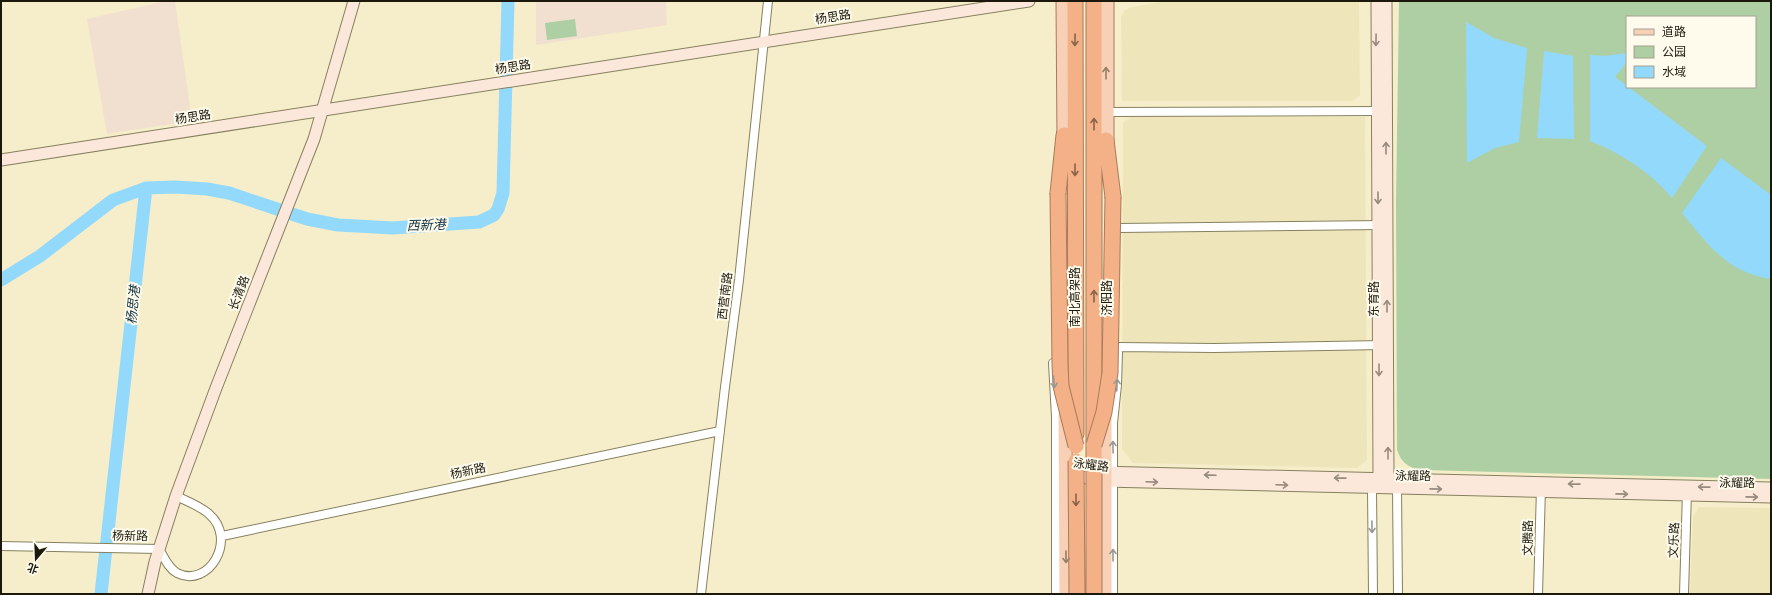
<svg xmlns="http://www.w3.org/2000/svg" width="1772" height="595" font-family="Raleway,'Noto Sans SC',sans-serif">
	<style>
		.built { fill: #eee6ba }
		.education { fill: #f1e0cf }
		.green { fill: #aecfa3; fill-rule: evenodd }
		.water { fill: #93d9fc }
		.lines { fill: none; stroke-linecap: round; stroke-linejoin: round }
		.river { stroke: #93d9fc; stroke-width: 13 }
		.street-casing { stroke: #86805f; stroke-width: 10 }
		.secondary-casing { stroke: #86805f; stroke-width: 13 }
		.primary-casing { stroke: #a87b5b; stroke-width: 15 }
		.highway-casing { stroke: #a87b5b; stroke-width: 17 }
		.street { stroke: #fff; stroke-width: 8 }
		.secondary { stroke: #fce7db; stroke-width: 11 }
		.primary { stroke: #f8d0b6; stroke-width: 13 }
		.highway { stroke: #f4b086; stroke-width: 15 }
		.highway-bridge-casing { stroke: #a87b5b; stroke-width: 17; stroke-linecap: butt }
		.highway-bridge { stroke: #f4b086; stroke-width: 15 }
		.oneway { stroke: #886449 }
		.oneway2 { stroke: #978a7e }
		.oneway3 { stroke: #957e6a }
		.oneway4 { stroke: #999892 }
		.labels { text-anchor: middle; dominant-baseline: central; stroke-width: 4; stroke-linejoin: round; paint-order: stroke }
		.street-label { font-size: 12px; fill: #1c190c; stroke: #fefbed }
		.water-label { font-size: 13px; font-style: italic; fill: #133443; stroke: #fefbed }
	</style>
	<rect width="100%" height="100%" fill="#f6eeca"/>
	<!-- built -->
	<path class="built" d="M1166 1H1359L1360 95 1353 101H1122L1121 17 1125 10 1132 7Z
		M1130 117H1365L1367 460 1357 468 1133 463 1122 449 1123 123Z
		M1699 507 1771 508V594H1690L1693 516Z"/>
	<!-- education -->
	<path class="education" d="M166 1H175L192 121 107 134 87 19Z
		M536 1H666L667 25 536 45Z"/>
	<!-- green -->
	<path class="green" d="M1399 1H1771V479L1422 470C1407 467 1402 463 1397 450L1396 201ZM1627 17H1755V87H1627Z
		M575 19 577 36 547 40 545 23Z"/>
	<!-- water -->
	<path class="water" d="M1466 22 1494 38 1527 48 1519 142 1495 148 1467 163Z
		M1544 51 1573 56 1574 139 1537 138Z
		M1627 53V62L1615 77 1707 146 1672 198C1649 171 1622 154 1590 141V55L1604 56Z
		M1721 158 1771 195V279C1728 273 1708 245 1682 213Z"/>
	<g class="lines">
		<!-- river -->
		<path class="river" d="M1 280 40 256 113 200 146 188 175 187 207 189 229 193 307 219 338 225 393 228 479 222 494 215 498 209 503 193 508 1
			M101 594 146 188"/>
		<defs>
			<path id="street" d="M1106 112 1381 111
				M1119 228 1382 225
				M1118 347 1214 348 1383 345
				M1053 363 1056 417V594
				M1372 488 1373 594
				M1397 488 1398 594
				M222 536 720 431
				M1 546 159 549C164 557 168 568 177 573 209 589 238 539 209 514 200 506 187 501 176 496
				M701 594 725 387 739 280 768 1
				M1113 594V423L1117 385 1118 353
				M1538 594 1541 488
				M1684 594 1687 491"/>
			<path id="secondary" d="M1386 1 1388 479 1392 484
				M1 160 1029 1
				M1098 472 1771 488
				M1070 475 1104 481 1771 497
				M1374 485 1379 479 1377 1
				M148 594 155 562 176 496 216 388 314 139 354 1"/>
			<path id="primary" d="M1063 1 1064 144
				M1107 150V1
				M1065 416 1066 594
				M1105 594V416"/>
			<path id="highway" d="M1075 1 1076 434
				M1106 140 1113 197
				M1058 193 1064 135
				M1094 461V1"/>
		</defs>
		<!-- street casing -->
		<use href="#street" class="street-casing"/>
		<!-- secondary casing -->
		<use href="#secondary" class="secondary-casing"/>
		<!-- primary casing -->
		<use href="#primary" class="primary-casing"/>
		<!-- highway casing -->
		<use href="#highway" class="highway-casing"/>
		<!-- street -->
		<use href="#street" class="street"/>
		<!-- secondary -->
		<use href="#secondary" class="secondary"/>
		<!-- primary -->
		<use href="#primary" class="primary"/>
		<!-- highway -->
		<use href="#highway" class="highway"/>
		<defs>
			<path id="highway-bridge" d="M1058 193 1060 365 1061 386 1076 446
				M1094 445 1104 412 1110 373 1113 197
				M1076 461 1077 594
				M1094 461V594"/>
		</defs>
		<!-- highway-bridge casing -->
		<use href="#highway-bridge" class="highway-bridge-casing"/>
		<!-- highway-bridge -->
		<use href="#highway-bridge" class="highway-bridge"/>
	</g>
	<!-- one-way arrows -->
	<defs><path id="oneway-shaft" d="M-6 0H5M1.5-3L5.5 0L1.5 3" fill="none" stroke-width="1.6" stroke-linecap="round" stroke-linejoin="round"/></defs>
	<g class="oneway">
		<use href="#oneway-shaft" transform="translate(1075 40) rotate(91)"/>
		<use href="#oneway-shaft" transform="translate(1094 124) rotate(-90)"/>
		<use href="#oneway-shaft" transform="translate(1075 170) rotate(90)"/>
		<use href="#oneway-shaft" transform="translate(1094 296) rotate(-90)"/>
		<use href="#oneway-shaft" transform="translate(1076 500) rotate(90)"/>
	</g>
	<g class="oneway2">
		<use href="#oneway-shaft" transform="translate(1376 40) rotate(91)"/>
		<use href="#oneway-shaft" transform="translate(1386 148) rotate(-90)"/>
		<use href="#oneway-shaft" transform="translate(1378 198) rotate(90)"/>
		<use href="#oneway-shaft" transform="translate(1387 306) rotate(-90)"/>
		<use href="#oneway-shaft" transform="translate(1379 370) rotate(90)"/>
		<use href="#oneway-shaft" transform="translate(1388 453) rotate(-90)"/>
		<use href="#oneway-shaft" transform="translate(1210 475) rotate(-178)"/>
		<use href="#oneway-shaft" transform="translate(1340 478) rotate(-179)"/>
		<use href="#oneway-shaft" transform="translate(1152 482) rotate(2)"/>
		<use href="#oneway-shaft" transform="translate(1574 484) rotate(-179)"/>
		<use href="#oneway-shaft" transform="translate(1282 485) rotate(2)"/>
		<use href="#oneway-shaft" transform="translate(1704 487) rotate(-179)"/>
		<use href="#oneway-shaft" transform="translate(1436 489) rotate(1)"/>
		<use href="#oneway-shaft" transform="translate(1622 494) rotate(1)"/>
		<use href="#oneway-shaft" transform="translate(1752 497) rotate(1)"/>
	</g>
	<g class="oneway3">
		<use href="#oneway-shaft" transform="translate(1106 73) rotate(-90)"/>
		<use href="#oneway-shaft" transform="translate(1066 557) rotate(90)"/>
	</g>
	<g class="oneway4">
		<use href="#oneway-shaft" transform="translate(1054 382) rotate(84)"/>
		<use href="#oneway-shaft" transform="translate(1117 385) rotate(-87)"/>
		<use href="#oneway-shaft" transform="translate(1113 447) rotate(-91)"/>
		<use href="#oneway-shaft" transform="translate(1372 527) rotate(89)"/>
		<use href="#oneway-shaft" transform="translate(1113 555) rotate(-90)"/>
	</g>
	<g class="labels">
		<!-- street labels -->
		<g class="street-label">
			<text transform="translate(833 17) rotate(-9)">杨思路</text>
			<text transform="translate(513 67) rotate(-9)">杨思路</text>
			<text transform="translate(193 117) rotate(-9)">杨思路</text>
			<text transform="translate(239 293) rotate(-69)">长清路</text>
			<text transform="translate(725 296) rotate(-83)">西营南路</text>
			<text transform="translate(1075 297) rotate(-90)">南北高架路</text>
			<text transform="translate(1107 298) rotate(-90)">济阳路</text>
			<text transform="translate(1374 299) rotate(-90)">东育路</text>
			<text transform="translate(1091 465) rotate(7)">泳耀路</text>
			<text transform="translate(468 471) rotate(-12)">杨新路</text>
			<text transform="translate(1413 476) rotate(1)">泳耀路</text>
			<text transform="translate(1737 483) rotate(1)">泳耀路</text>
			<text transform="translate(130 536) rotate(1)">杨新路</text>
			<text transform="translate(1528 538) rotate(-89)">文腾路</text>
			<text transform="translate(1674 540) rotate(-88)">文乐路</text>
		</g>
		<!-- water labels -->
		<g class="water-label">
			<text transform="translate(426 225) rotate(-2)">西新港</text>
			<text transform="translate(133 305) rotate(-84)">杨思港</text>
		</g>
	</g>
	<!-- border -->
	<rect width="1772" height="595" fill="none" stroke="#1c190c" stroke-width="4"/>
	<!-- legend -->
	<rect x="1626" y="16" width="130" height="72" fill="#fefbed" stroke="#a4a193"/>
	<rect x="1634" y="29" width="20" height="6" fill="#f8d0b6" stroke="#a4a193"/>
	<text x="1662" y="36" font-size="12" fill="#1c190c">道路</text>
	<rect x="1634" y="46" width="20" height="12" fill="#aecfa3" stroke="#a4a193"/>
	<text x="1662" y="56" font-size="12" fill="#1c190c">公园</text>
	<rect x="1634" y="66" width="20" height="12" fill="#93d9fc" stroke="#a4a193"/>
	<text x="1662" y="76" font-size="12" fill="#1c190c">水域</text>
	<!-- north arrow -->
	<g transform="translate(36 559) rotate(199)" stroke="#fefbed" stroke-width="3" paint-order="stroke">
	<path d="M0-3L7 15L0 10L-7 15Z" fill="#1c190c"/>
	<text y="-6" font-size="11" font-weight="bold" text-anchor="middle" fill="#1c190c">北</text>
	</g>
</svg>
